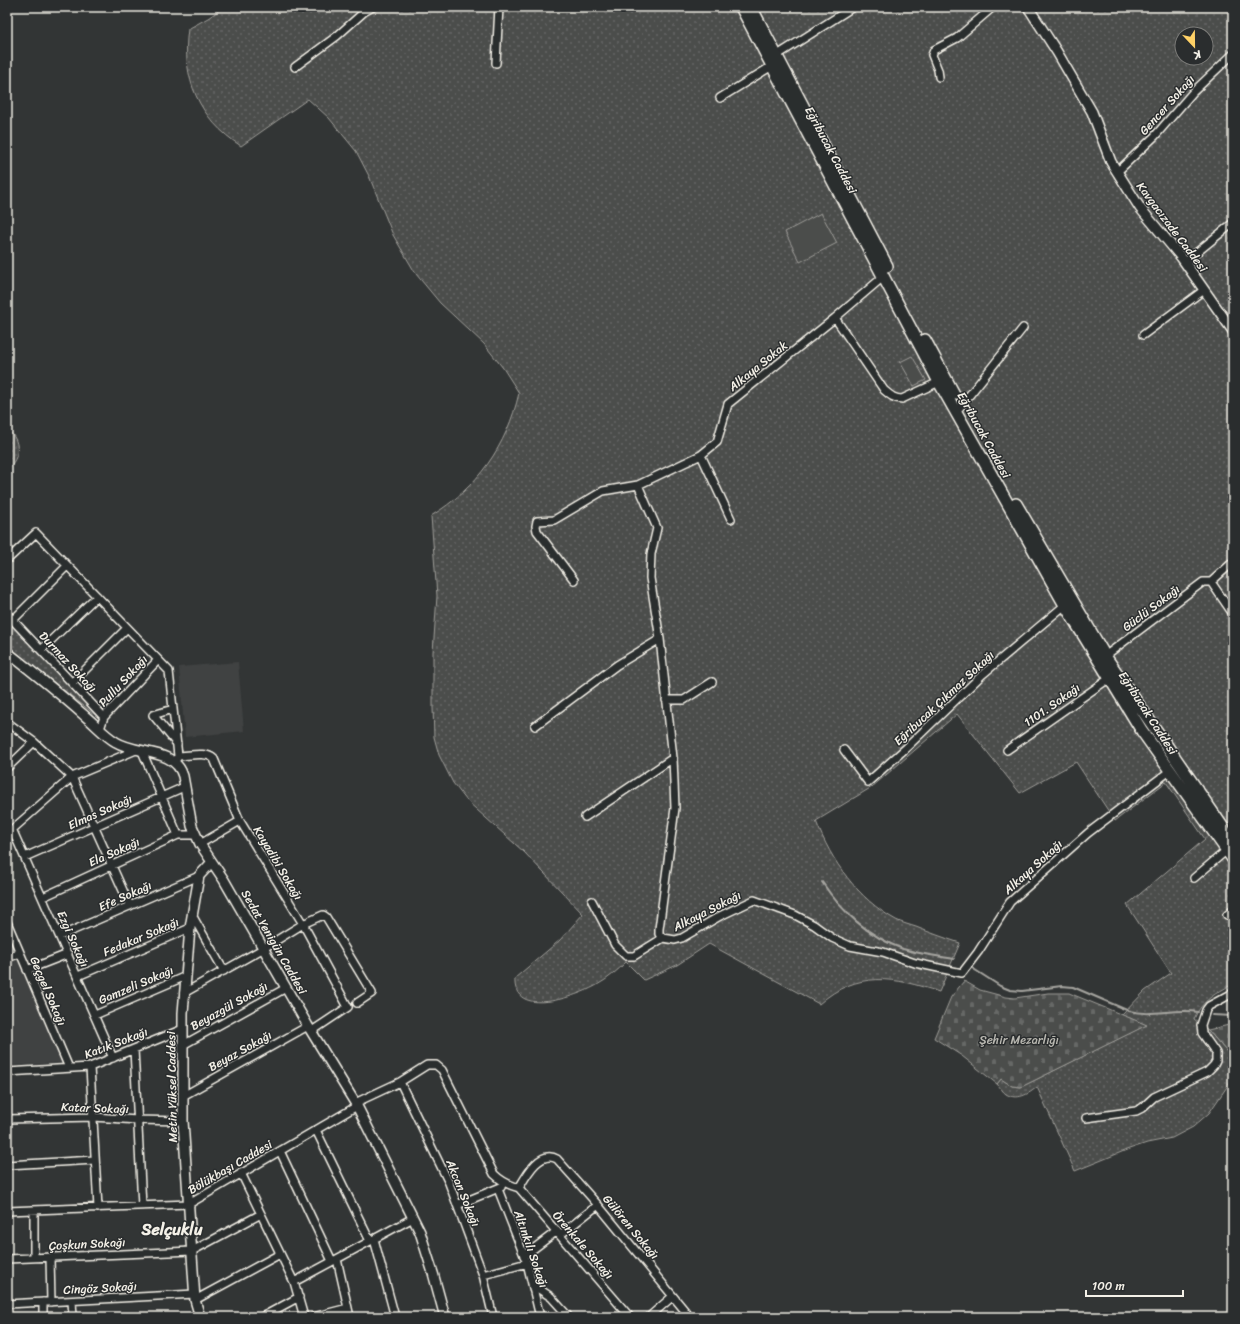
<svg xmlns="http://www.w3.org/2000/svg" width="1240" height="1324" font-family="Sriracha,sans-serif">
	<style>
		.built { fill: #404242 }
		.green { fill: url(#green-dots); stroke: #a09f9a; fill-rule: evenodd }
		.cemetery { fill: url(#cemetery-stones); stroke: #a09f9a }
		.pitch { fill: #4b4d4c; stroke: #a09f9a }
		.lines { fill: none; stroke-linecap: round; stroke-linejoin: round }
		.stream { stroke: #a6a5a0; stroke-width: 2 }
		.minor-casing { stroke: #f4f1e8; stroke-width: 10 }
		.tertiary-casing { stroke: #f4f1e8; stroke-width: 12 }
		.primary-casing { stroke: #f4f1e8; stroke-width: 14 }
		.minor { stroke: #2a2d2e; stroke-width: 7 }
		.tertiary { stroke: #2a2d2e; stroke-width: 9 }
		.primary { stroke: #2a2d2e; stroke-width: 11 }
		.labels { text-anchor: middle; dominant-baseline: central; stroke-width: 3; stroke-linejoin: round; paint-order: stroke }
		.street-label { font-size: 12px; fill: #f4f1e8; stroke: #2a2d2e }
		.park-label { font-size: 12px; fill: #b9b8b1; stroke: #2a2d2e }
		.district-label { font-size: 16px; font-weight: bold; fill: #f4f1e8; stroke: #2a2d2e }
	</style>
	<defs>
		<pattern id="green-dots" width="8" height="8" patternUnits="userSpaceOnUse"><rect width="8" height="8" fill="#4b4d4c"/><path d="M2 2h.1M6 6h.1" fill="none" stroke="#666766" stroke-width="1.8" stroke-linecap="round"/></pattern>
		<pattern id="cemetery-stones" width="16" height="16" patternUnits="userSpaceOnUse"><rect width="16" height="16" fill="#4b4d4c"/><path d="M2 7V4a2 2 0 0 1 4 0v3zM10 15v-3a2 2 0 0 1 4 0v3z" fill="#666766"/></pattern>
	</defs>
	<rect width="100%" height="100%" fill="#323535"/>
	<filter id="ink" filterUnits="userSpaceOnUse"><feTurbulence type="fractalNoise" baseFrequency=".025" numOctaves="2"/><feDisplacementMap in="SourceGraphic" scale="8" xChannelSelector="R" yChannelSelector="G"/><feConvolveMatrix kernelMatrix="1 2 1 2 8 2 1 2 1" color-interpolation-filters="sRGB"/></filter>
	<g filter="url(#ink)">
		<!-- built -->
		<path class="built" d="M238 662 244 731 185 737 179 667Z
			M16 955 36 1002 62 1063 7 1066V958Z"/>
		<!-- green -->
		<path class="green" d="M224 7H1233V984C1216 993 1202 1000 1194 1019L1208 1030 1233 1059V1078L1209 1113 1193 1127 1172 1138 1147 1143 1129 1149 1075 1171 1037 1087C1029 1094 1017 1101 1006 1094 1003 1092 1000 1087 997 1084L1001 1079 1012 1086 1021 1087 1146 1025 1122 1015 1145 991 1171 973 1127 905 1205 839 1166 782 1115 821 1076 762 1020 793 957 714 872 787 816 821C831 861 858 899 896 920 902 923 910 925 916 927 931 933 945 938 960 943L939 992C895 977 857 970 819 1004L709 944 677 965 644 980 626 962C617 971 608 979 597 985 578 996 512 1020 515 978L560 940 583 914 524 852 467 801 453 783 439 755 434 737 433 708V652L437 596 431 516C477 488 507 446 519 393L503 368 484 344 440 303 416 274 393 235 369 176 356 151 329 118 308 99 241 146C199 119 181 78 188 29L208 18ZM1182 34H1206V58H1182Z
			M7 429C21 440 21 458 7 469Z
			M7 621 97 713 99 718 7 645Z"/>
		<!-- cemetery -->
		<path class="cemetery" d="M964 981 980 990 1006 997 1015 998 1048 993H1069L1147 1025 1021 1087 1012 1086 1001 1079 997 1084 962 1056 934 1038 951 997Z
			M1233 1024V1059L1208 1030Z"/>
		<!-- pitch -->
		<path class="pitch" d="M821 213 837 243 800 262 785 232Z
			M912 356 926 380 914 386 900 362Z"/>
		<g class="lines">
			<!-- stream -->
			<path class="stream" d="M822 882C841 911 869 937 903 949 919 954 937 956 954 959
				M972 968 1000 986 1010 990 1022 991 1062 986 1073 987 1129 1011C1152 1017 1175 1008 1198 1012
				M1212 1015 1233 1016"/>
			<defs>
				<path id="minor" d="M776 56 853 7
					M496 63 499 7
					M295 67 337 36 364 12 373 7
					M939 77 938 70 932 55 934 50 957 38 993 7
					M720 98 772 66
					M1117 172 1155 136 1193 92 1233 54
					M1185 262 1233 223
					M835 318 883 277
					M1143 335 1204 290
					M960 407 1023 328
					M701 455 731 519
					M638 485 657 528 651 554 650 578 660 639 673 758 675 808 659 929V934L663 938 675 940 682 938 720 916 754 900 795 915 814 925 832 938 850 946 883 952 915 963 962 973 978 952 1010 902 1088 833 1171 770
					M7 560 36 533 169 671 178 756 176 760
					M1233 562 1211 582 1233 614
					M574 580 537 531 536 526 537 521 554 520 603 491 638 485 701 455 717 442 728 404 835 318 884 390C890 395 894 399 902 399L939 382
					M7 614 104 717 100 729
					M13 620 67 566
					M41 650 97 596
					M1105 656 1203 582H1211
					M72 683 127 628
					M666 700H684L712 682
					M173 709 153 715 177 744
					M104 717 158 660
					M7 722 34 742 72 777 130 906
					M535 726 617 665 660 639
					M844 750 868 782 906 748 983 674 1065 605
					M1007 750 1110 678
					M142 751 178 835
					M178 756C189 756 206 751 214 759L240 821 303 924 348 1007 312 1031
					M7 768 34 742
					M585 817 673 758
					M12 829 113 1058
					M7 834 72 777 136 750
					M200 844 240 821
					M25 857 184 787
					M1194 878 1227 850
					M43 897 178 835H196
					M592 901 615 945 626 956H634L663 938
					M192 915 224 971
					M1227 915 1233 910
					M7 922 69 1068
					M60 936 199 876
					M7 958 20 953
					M27 970 68 954
					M78 976 190 928
					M184 993 264 948 303 924 323 915 326 917 372 993 357 1003
					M95 1015 186 976
					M183 1045 286 988
					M134 1049 142 1206
					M90 1067 98 1208
					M7 1072 90 1067 183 1029
					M400 1082 449 1183 483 1275 493 1317
					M183 1096 308 1026
					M355 1103 400 1082 427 1065H436L442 1070 494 1174C502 1182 509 1185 519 1188
					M1086 1118 1136 1111 1142 1108 1154 1097 1207 1072 1214 1065 1216 1061V1053L1202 1033 1201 1025 1206 1010 1209 1006 1233 993
					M7 1119 94 1117 137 1120 183 1121
					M316 1130 370 1241
					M280 1151 332 1261
					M7 1165 95 1160
					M241 1173 294 1282 304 1317
					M519 1188C526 1176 540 1149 557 1159L598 1205 690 1317
					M519 1188 630 1317
					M498 1189 527 1263 540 1317
					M457 1205 501 1187
					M34 1210V1257
					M7 1211 189 1204 357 1106
					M560 1235 598 1205
					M374 1239 395 1317
					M524 1256 557 1231
					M50 1257 51 1302
					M7 1259 192 1251 261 1214
					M337 1259 350 1317
					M483 1275 527 1263
					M294 1282 413 1218
					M533 1285 551 1297 569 1317
					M195 1300 280 1254
					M72 1301 73 1317
					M43 1302V1317
					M7 1304 195 1294
					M262 1317 299 1297
					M313 1317 348 1308
					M649 1317 673 1296"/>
				<path id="tertiary" d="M1028 7 1057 52 1092 112 1111 162 1140 208 1181 257 1233 331
					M7 652C34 673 60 694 85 716 95 724 105 736 116 742 137 755 175 748 183 776L192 826 200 844 224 880 308 1026 357 1106 420 1232 433 1273 445 1317
					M200 1317 195 1300 183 1121V1013L190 928 199 876 212 862"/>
				<path id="primary" d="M741 7 939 382 1065 605 1142 731 1233 859
					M751 7 887 266
					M925 340 954 394
					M1016 504 1105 656 1233 842"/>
			</defs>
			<!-- minor casing -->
			<use href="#minor" class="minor-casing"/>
			<!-- tertiary casing -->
			<use href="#tertiary" class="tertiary-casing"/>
			<!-- primary casing -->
			<use href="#primary" class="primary-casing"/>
			<!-- minor -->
			<use href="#minor" class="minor"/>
			<!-- tertiary -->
			<use href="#tertiary" class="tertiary"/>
			<!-- primary -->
			<use href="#primary" class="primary"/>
		</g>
	</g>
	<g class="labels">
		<!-- street labels -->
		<g class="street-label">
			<text transform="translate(1167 105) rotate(-48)">Gencer Sokağı</text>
			<text transform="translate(831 150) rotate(62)">Eğribucak Caddesi</text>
			<text transform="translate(1172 227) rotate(53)">Kavgacızade Caddesi</text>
			<text transform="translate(758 366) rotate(-39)">Alkaya Sokak</text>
			<text transform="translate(984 435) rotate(61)">Eğribucak Caddesi</text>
			<text transform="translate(1151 608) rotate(-37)">Güclü Sokağı</text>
			<text transform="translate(68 662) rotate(47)">Durmaz Sokağı</text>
			<text transform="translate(123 681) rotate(-47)">Pullu Sokağı</text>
			<text transform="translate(944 698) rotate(-43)">Eğribucak Çıkmaz Sokağı</text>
			<text transform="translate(1052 705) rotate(-35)">1101. Sokağı</text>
			<text transform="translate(1148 713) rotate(57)">Eğribucak Caddesi</text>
			<text transform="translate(100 812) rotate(-24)">Elmas Sokağı</text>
			<text transform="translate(114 852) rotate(-24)">Ela Sokağı</text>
			<text transform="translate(278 863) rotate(59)">Kayadibi Sokağı</text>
			<text transform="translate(1033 867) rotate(-42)">Alkaya Sokağı</text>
			<text transform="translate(125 896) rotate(-24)">Efe Sokağı</text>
			<text transform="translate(707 911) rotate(-27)">Alkaya Sokağı</text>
			<text transform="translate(141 937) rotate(-23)">Fedakar Sokağı</text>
			<text transform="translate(73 939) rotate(66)">Ezgi Sokağı</text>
			<text transform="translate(274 942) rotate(60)">Sedat Yenigün Caddesi</text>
			<text transform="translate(136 985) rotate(-23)">Gamzeli Sokağı</text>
			<text transform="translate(48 991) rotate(67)">Geçgel Sokağı</text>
			<text transform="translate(229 1006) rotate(-29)">Beyazgül Sokağı</text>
			<text transform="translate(116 1043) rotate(-21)">Katık Sokağı</text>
			<text transform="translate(240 1051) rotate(-29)">Beyaz Sokağı</text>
			<text transform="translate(172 1087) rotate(-91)">Metin Yüksel Caddesi</text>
			<text transform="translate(95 1108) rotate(2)">Katar Sokağı</text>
			<text transform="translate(230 1167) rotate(-30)">Bölükbaşı Caddesi</text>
			<text transform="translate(463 1193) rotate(68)">Akcan Sokağı</text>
			<text transform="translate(631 1227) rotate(50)">Gülören Sokağı</text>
			<text transform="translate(87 1244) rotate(-3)">Çoşkun Sokağı</text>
			<text transform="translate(583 1245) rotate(49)">Örenkale Sokağı</text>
			<text transform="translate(531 1249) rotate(71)">Altınkılı Sokağı</text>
			<text transform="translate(100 1288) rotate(-3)">Cingöz Sokağı</text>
		</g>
		<!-- park labels -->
		<g class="park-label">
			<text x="1019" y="1040">Şehir Mezarlığı</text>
		</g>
		<!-- district labels -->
		<g class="district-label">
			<text x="172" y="1229">Selçuklu</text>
		</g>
	</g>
	<!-- margin -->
	<rect width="1240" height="1324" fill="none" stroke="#2a2d2e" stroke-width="24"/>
	<rect x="12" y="12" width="1216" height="1300" fill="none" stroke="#f4f1e8" stroke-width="1.5" filter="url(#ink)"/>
	<!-- north arrow -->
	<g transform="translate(1194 46) rotate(158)"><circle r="19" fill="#2a2d2e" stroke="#7b7b78"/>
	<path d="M0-3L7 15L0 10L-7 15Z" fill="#ffd166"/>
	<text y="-6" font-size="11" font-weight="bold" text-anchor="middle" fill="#f4f1e8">K</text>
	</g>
	<!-- scale -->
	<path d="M1086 1290v6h97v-6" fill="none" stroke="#f4f1e8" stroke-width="2"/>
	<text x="1092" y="1290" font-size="12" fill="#f4f1e8" stroke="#2a2d2e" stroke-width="3" paint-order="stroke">100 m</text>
</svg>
